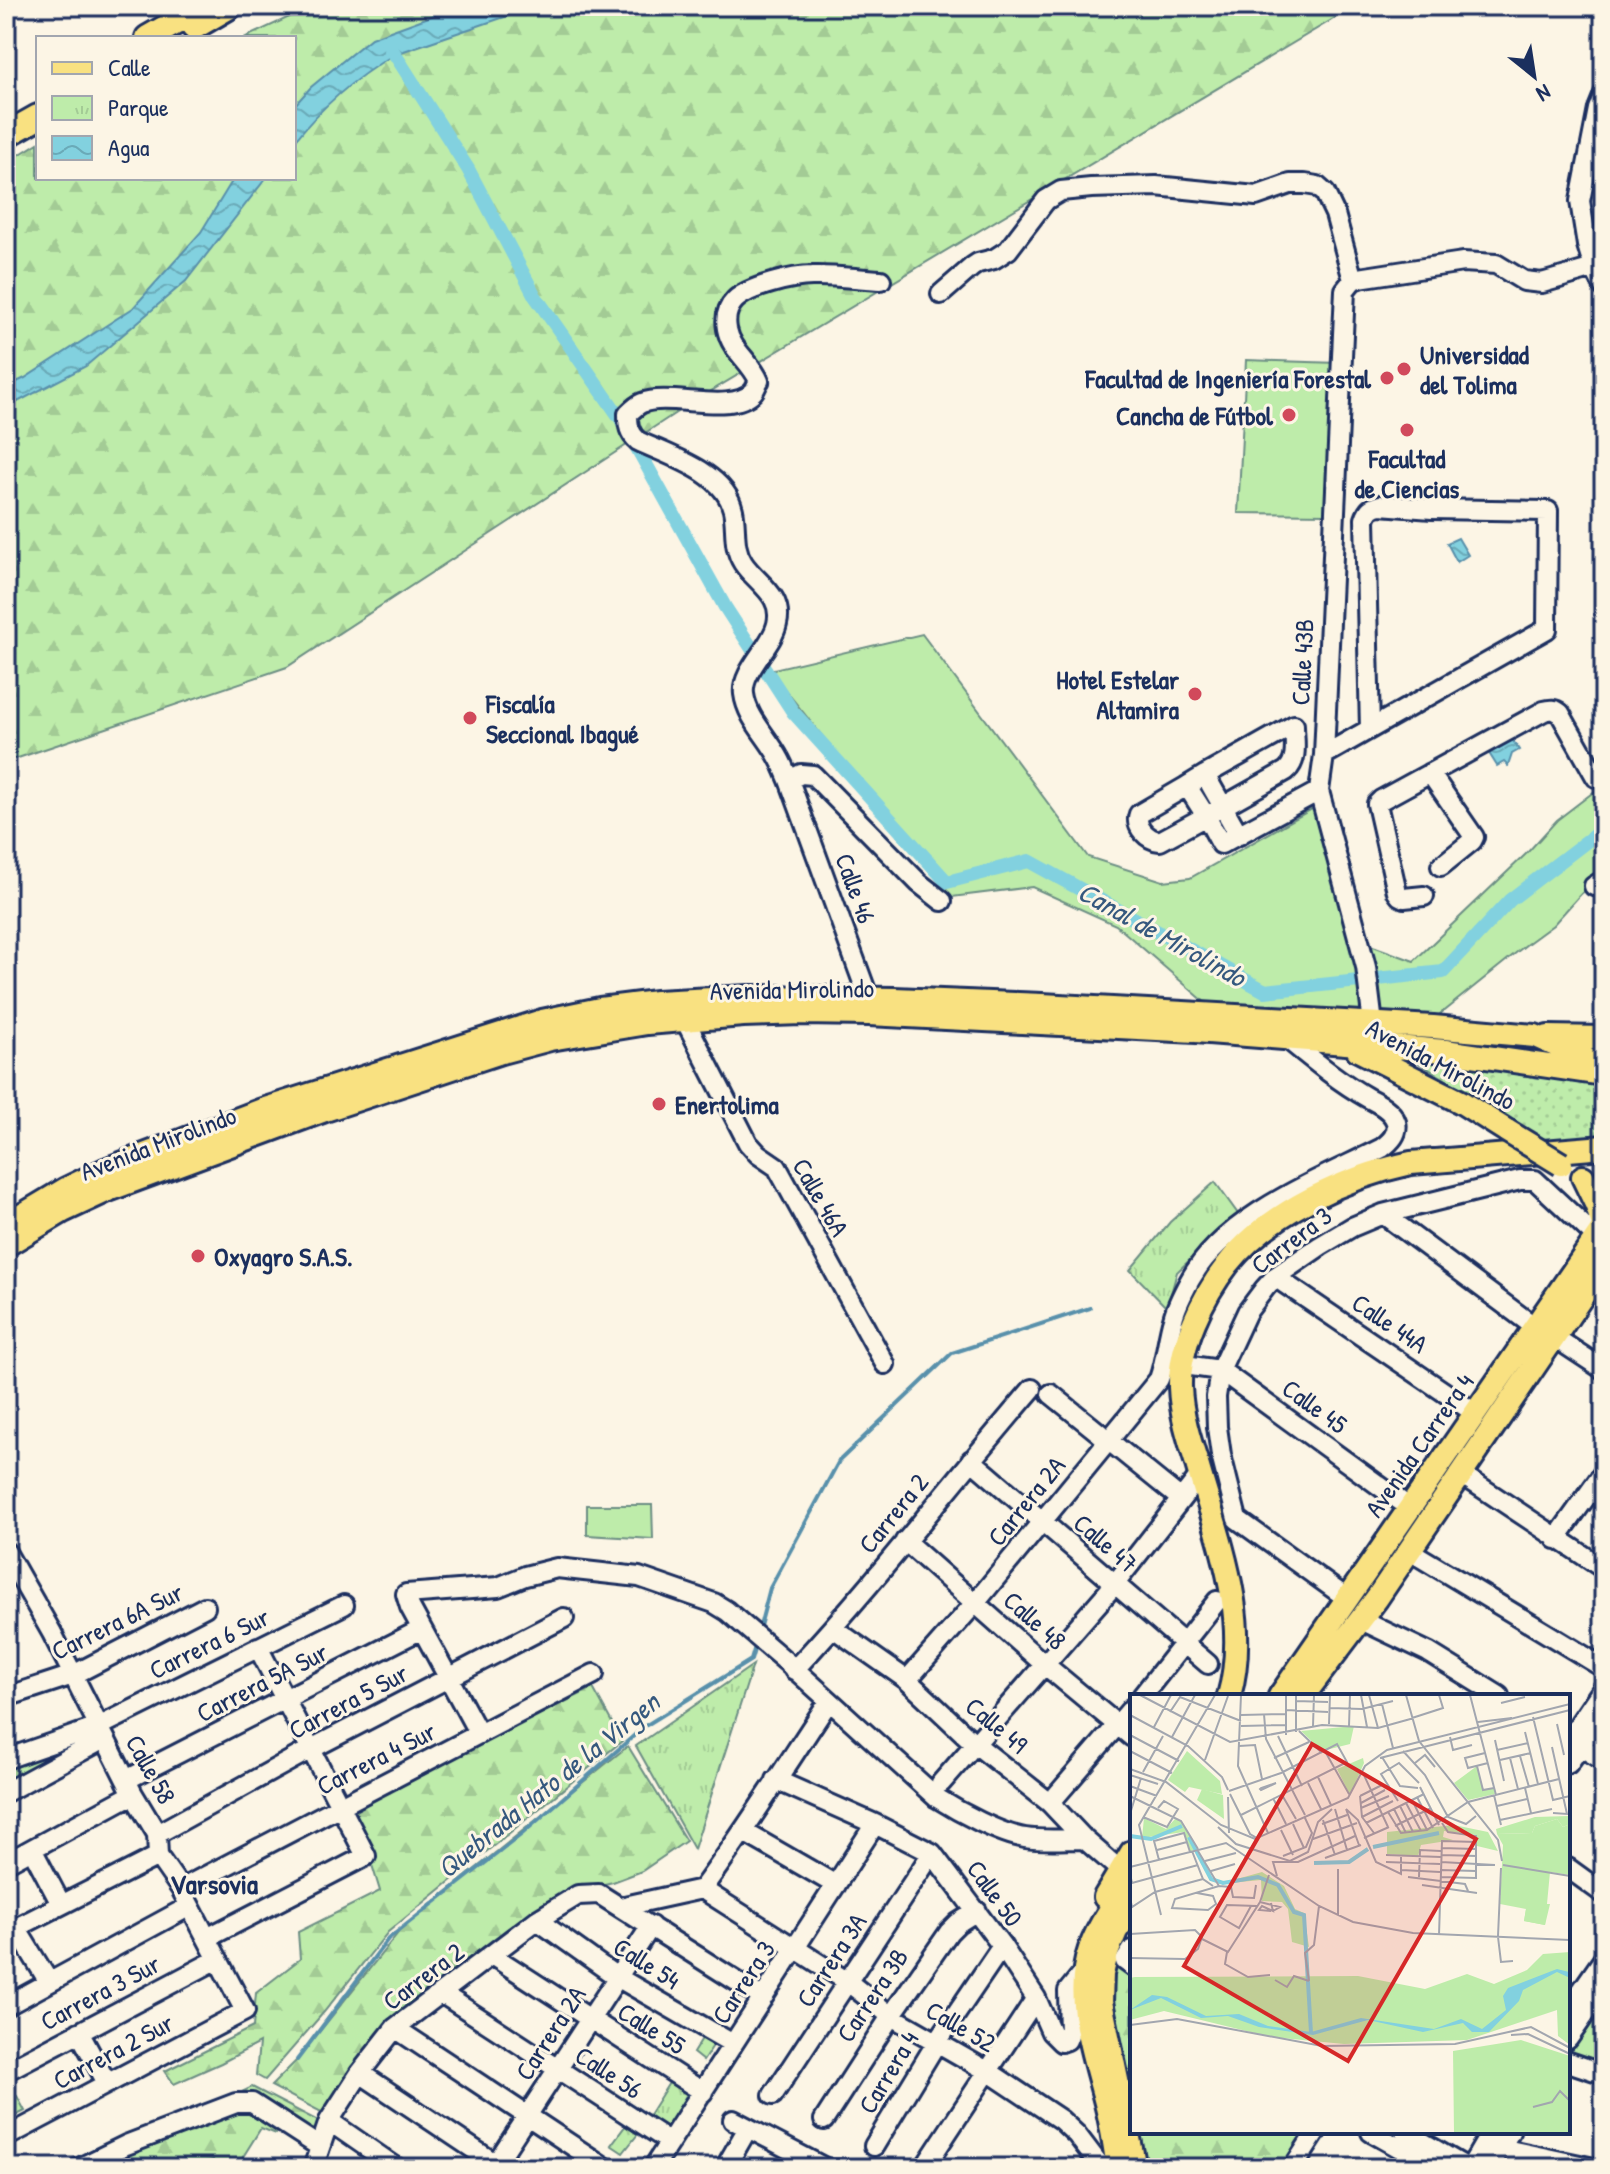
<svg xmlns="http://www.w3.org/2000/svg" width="1610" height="2174" font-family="'Patrick Hand',sans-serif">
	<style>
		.grass { fill: #beecaa; stroke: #6c8e84; stroke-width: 2 }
		.forest { fill: url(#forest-firs); stroke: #6c8e84; stroke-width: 2 }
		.park { fill: url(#park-tufts); stroke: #6c8e84; stroke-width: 2 }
		.garden { fill: url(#garden-dots); stroke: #6c8e84; stroke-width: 2 }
		.water { fill: url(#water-waves); stroke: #5990ab; stroke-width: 2 }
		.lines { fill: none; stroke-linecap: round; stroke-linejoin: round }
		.stream { stroke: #5990ab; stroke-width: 4 }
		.canal { stroke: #82d1df; stroke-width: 14 }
		.minor-casing { stroke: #1b2f5e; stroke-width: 24 }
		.major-casing { stroke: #1b2f5e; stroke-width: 28 }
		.highway-casing { stroke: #1b2f5e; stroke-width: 30 }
		.minor { stroke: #fcf5e5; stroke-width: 18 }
		.major { stroke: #f9e181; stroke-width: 22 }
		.highway { stroke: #f9e181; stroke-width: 24 }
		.major-bridge-casing { stroke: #1b2f5e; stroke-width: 28; stroke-linecap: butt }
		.major-bridge { stroke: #f9e181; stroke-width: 22 }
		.poi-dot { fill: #d1495b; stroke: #fcf5e5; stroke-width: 3 }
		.labels { text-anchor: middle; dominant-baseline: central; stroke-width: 6; stroke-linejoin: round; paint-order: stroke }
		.poi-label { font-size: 26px; font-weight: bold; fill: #1b2f5e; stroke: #fcf5e5; text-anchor: start }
		.street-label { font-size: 26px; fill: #1b2f5e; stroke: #fcf5e5 }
		.water-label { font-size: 28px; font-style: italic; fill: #35587e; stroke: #fcf5e5 }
		.neighbourhood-label { font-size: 28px; font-weight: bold; fill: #1b2f5e; stroke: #fcf5e5 }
		.inset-river { fill: none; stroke: #82d1df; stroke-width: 4 }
		.inset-road { fill: none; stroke: #a2a6af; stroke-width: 2 }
		.view { fill: #d62828; fill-opacity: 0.15; stroke: #d62828; stroke-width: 4 }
		.inset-edge { fill: none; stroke: #1b2f5e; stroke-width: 4 }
	</style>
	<defs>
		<pattern id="forest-firs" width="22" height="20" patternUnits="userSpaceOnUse" patternTransform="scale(2)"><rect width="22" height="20" fill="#beecaa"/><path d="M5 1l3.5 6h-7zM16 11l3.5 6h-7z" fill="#a3cb95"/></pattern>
		<pattern id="park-tufts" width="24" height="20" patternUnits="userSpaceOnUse" patternTransform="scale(2)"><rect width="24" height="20" fill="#beecaa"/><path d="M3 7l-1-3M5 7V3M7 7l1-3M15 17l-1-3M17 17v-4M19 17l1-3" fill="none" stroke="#a3cb95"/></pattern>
		<pattern id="garden-dots" width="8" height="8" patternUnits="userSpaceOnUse" patternTransform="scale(2)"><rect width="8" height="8" fill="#beecaa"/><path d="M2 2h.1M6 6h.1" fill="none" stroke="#a3cb95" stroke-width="1.8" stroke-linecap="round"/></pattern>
		<pattern id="water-waves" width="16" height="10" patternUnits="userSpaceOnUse" patternTransform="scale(2)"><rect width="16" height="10" fill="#82d1df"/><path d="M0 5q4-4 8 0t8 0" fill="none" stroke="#6aaab8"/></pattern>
	</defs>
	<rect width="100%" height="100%" fill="#fcf5e5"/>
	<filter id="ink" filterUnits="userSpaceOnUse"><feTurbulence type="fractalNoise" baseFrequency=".0125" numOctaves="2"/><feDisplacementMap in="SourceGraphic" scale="16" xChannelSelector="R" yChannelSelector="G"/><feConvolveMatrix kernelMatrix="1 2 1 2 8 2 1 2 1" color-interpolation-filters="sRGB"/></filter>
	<g filter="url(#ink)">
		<!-- grass -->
		<path class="grass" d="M1246 360 1338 363 1328 514 1238 513Z
			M922 634 1088 857 1163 881 1190 878 1314 808 1362 942 1414 961 1527 853 1557 820 1604 784V873L1580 895 1553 925 1527 944 1435 1018 1213 1009 1116 925 1032 887 952 897 769 670Z
			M587 1505H652L653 1539 587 1535Z
			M1604 1987V2030L1600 2037 1604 2040V2074L1568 2062V2039Z"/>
		<!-- forest -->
		<path class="forest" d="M313 6H1355L691 403 287 667 6 762V163L38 143V178H294V38H244Z
			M593 1688 622 1741 388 1932 324 2012 265 2080 256 2075 259 2043 221 2063 174 2084 165 2071 253 2027 256 1993 300 1959 298 1932 380 1891 354 1806Z
			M63 1745 65 1750 6 1783V1764Z
			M628 1746 686 1841 642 1871 613 1882 574 1891 398 2020 327 2115 271 2086 297 2060 402 1928Z
			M1115 1960 1132 1971V2095C1123 2057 1100 1997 1115 1960Z
			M252 2087 322 2123 317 2139 281 2120 276 2134 261 2128 236 2168H214L213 2160 182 2168H82Z
			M17 2096 25 2111 7 2120 6 2101Z
			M1140 2132H1310L1283 2168H1148Z"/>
		<!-- park -->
		<path class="park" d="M1215 1182 1238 1214 1177 1272 1167 1308 1130 1270 1170 1222Z
			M753 1665 694 1849 636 1746Z
			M706 2032 718 2038 703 2061 693 2053Z
			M672 2078 690 2089 665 2131 645 2121Z
			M626 2125 638 2134 623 2153 611 2145Z"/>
		<!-- garden -->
		<path class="garden" d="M1404 1054 1604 1079V1137L1547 1141Z"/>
		<!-- water -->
		<path class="water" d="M459 6H537L395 54C356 77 321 107 294 142V106L311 87 371 38Z
			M234 178H266L186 281 86 366 6 408V387L25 378 133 308 201 232Z
			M1458 538 1468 555 1457 562 1447 543Z
			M1510 736 1519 750 1512 754 1508 766 1504 762 1497 766 1487 750Z"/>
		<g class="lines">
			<!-- stream -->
			<path class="stream" d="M759 1630 770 1588 839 1461 952 1353 1090 1308
				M297 2060 388 1939 522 1834 645 1726 751 1660 756 1643"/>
			<!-- canal -->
			<path class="canal" d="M387 42 468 169 535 296 621 419 725 607 793 712 947 882 1029 861 1265 991 1443 972 1510 900 1604 828"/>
			<defs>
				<path id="minor" d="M1604 94 1598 109 1580 201 1587 245 1594 268 1604 287
					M941 294 972 267 978 263 994 259 1008 250 1046 200 1061 191 1091 188 1156 186 1256 196 1290 184H1305L1317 186 1325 193 1335 214 1353 280
					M1324 755 1547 629 1548 511 1432 509 1380 505C1371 507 1368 510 1365 519L1370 729
					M1430 773 1474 837 1472 841 1441 866
					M1205 775 1294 725C1294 740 1299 760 1286 771L1206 816 1187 786 1205 775 1239 835
					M789 780 801 774 813 775 919 883 942 901
					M1187 786 1139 814C1134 827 1148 840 1160 841L1206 816 1221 844 1319 791
					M1594 886 1604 880
					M1424 896 1404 898 1400 896 1397 892 1377 804 1381 800 1544 711C1551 709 1555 709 1560 713L1596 777 1604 775
					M869 1008V999L789 780C786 773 783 765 779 758 768 737 747 718 744 694 741 671 772 647 777 624 784 595 756 583 743 563 732 546 737 528 733 510 725 472 669 456 638 441 629 433 628 426 628 414 632 410 637 405 642 403 670 392 731 415 753 392 754 392 758 382 759 381 751 361 731 351 727 329 725 318 727 308 735 300 748 287 793 276 812 276 834 275 858 279 881 280
					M685 1020 748 1143 758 1154 777 1167 885 1364
					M1373 1024 1366 967 1319 791 1324 755 1345 290 1353 280 1359 278 1463 262 1496 264 1524 281 1542 283 1594 268
					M1383 1214 1535 1327
					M1275 1277 1475 1413
					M1554 1337 1604 1370
					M1170 1363 1220 1370 1410 1508
					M1051 1394 1181 1499
					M971 1460 1208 1664
					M1461 1474 1604 1569
					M1556 1539 1604 1472
					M905 1541 1044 1664 1132 1737
					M1410 1551 1604 1668
					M6 1552 52 1633 133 1794 157 1834 158 1856 181 1889 245 2011 6 2137
					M1348 1599 1237 1519 1221 1455 1217 1427 1216 1397 1220 1370 1247 1312 1265 1288 1275 1277 1320 1246 1352 1227 1383 1214 1520 1180H1535L1596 1237
					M1361 1620 1428 1652 1499 1696
					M833 1628 907 1680 974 1743 1050 1803 1084 1839 1120 1870
					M794 1670C878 1580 952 1482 1032 1389
					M907 1680 976 1602 1159 1379C1166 1360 1167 1339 1173 1319 1176 1306 1184 1291 1190 1280 1226 1215 1319 1180 1382 1148 1390 1142 1399 1134 1396 1122 1392 1110 1378 1103 1368 1098 1338 1081 1313 1060 1286 1038
					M1142 1696 1217 1601
					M6 1697 73 1675 205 1607
					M479 1734 410 1607 406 1594 498 1587 525 1576 557 1568 639 1577 714 1603 727 1611 789 1664 937 1798C959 1812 1000 1834 1025 1838 1044 1841 1065 1839 1084 1839
					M1568 1740 1604 1687
					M1573 1742 1604 1761
					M6 1759 98 1727 344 1605
					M1568 1764 1604 1712
					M126 1780 422 1629
					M776 1780 875 1824 932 1853 1002 1946 1036 1998 1051 2032 1061 2042 1067 2040 1069 2035 1068 1991 1085 1970
					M941 1783 1114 1585 1200 1475
					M6 1792 104 1739
					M1050 1803 1132 1708
					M744 1832 836 1885
					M157 1834 311 1749 564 1618
					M32 1849 61 1904
					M6 1863 133 1794
					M1568 1868 1604 1894
					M181 1889 594 1674
					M702 1889 848 1982 891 2016 989 2072 1061 2120 1077 2135 1102 2168
					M620 1907 702 1889C747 1828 787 1764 829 1701
					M537 1920 617 1977 733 2044
					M16 1928 49 1982
					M6 1933 158 1856
					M207 1938 366 1856 258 1647
					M1132 1950 1125 1961 1132 1966
					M493 1956 703 2092
					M441 1993 670 2142
					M6 2006 190 1906
					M1568 2010 1604 1958
					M395 2028 606 2168
					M79 2032 107 2083
					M1568 2039 1604 1987
					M1568 2062 1604 2074
					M6 2071 218 1959
					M360 2073 502 2168
					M773 2095 932 1853
					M733 2120 825 2168
					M824 2120 891 2016 949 1932 958 1923 977 1911
					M329 2121 397 2168
					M1371 2132 1435 2168
					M1405 2132 1467 2168
					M874 2146 937 2042 1002 1946
					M1500 2148 1594 2168
					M79 2168 126 2145 236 2103H252L320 2147
					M313 2168 329 2121 360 2073 395 2028 537 1920 578 1895 599 1894 763 1998
					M493 2168 651 1926
					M653 2168 875 1824
					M725 2168 748 2128
					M924 2168 1036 1998
					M1293 2168 1316 2132
					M1470 2168 1491 2132
					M1489 2168 1510 2132"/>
				<path id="major" d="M1548 1037 1604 1038
					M1358 1050 1461 1102 1507 1131
					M1583 1177 1596 1204 1604 1227
					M6 1225 66 1189 105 1170 262 1110 542 1021 600 1009 656 1002 749 997 894 999 1042 1005 1433 1027 1535 1036 1604 1067
					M6 1245 63 1211 108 1190 325 1110 501 1052 550 1039 647 1023 743 1015 801 1013 869 1014 1041 1023 1196 1031 1445 1051 1603 1074
					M1229 1696C1251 1619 1218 1538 1197 1464 1189 1439 1181 1414 1180 1387 1179 1345 1203 1296 1228 1264 1270 1211 1346 1177 1411 1163L1604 1147
					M1280 1696 1604 1227
					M1303 1696 1377 1598 1604 1264
					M1105 1897 1132 1852
					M1132 1908 1116 1931 1107 1953 1102 1974 1101 2002 1135 2168
					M1118 2168C1115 2147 1112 2127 1107 2107 1095 2057 1072 2000 1090 1949 1099 1924 1116 1901 1132 1880"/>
				<path id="highway" d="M194 27 230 6
					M148 38 204 6
					M6 135 38 117"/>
			</defs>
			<!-- minor casing -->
			<use href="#minor" class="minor-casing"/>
			<!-- major casing -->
			<use href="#major" class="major-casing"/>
			<!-- highway casing -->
			<use href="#highway" class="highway-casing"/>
			<!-- minor -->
			<use href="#minor" class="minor"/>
			<!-- major -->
			<use href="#major" class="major"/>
			<!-- highway -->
			<use href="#highway" class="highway"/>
			<defs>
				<path id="major-bridge" d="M1507 1131 1561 1164"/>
			</defs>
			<!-- major-bridge casing -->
			<use href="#major-bridge" class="major-bridge-casing"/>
			<!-- major-bridge -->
			<use href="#major-bridge" class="major-bridge"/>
		</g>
	</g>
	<!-- markers -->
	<g class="poi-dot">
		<circle cx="1404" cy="369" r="8"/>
		<circle cx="1387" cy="378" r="8"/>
		<circle cx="1289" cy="415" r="8"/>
		<circle cx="1407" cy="430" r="8"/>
		<circle cx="1195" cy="694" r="8"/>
		<circle cx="470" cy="718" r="8"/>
		<circle cx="659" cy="1104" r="8"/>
		<circle cx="198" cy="1256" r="8"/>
	</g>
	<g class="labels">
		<!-- poi labels -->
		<g class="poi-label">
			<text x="1420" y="354">Universidad<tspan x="1420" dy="30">del Tolima</tspan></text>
			<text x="1371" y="378" text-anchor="end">Facultad de Ingeniería Forestal</text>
			<text x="1273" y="415" text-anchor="end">Cancha de Fútbol</text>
			<text x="1407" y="458" text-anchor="middle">Facultad<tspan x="1407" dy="30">de Ciencias</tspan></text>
			<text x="1179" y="679" text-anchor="end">Hotel Estelar<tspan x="1179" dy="30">Altamira</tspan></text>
			<text x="486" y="703">Fiscalía<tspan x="486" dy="30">Seccional Ibagué</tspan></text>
			<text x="675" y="1104">Enertolima</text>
			<text x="214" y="1256">Oxyagro S.A.S.</text>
		</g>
		<!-- street labels -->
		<g class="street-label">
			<text transform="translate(1302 662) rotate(-87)">Calle 43B</text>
			<text transform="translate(856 888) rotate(70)">Calle 46</text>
			<text transform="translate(792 989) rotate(-1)">Avenida Mirolindo</text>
			<text transform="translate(1441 1064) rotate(28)">Avenida Mirolindo</text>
			<text transform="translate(158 1143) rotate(-21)">Avenida Mirolindo</text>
			<text transform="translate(821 1197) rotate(60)">Calle 46A</text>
			<text transform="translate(1291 1240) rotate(-37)">Carrera 3</text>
			<text transform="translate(1390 1323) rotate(34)">Calle 44A</text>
			<text transform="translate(1315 1406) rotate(36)">Calle 45</text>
			<text transform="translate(1419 1445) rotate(-55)">Avenida Carrera 4</text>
			<text transform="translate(1026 1501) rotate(-51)">Carrera 2A</text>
			<text transform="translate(893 1513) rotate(-51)">Carrera 2</text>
			<text transform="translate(1106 1543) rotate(41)">Calle 47</text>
			<text transform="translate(1035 1620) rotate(42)">Calle 48</text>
			<text transform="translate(117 1621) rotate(-26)">Carrera 6A Sur</text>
			<text transform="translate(209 1643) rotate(-26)">Carrera 6 Sur</text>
			<text transform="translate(262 1682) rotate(-27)">Carrera 5A Sur</text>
			<text transform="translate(348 1701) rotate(-28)">Carrera 5 Sur</text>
			<text transform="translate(997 1725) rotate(40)">Calle 49</text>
			<text transform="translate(376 1758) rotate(-27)">Carrera 4 Sur</text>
			<text transform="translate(151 1769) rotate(61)">Calle 58</text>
			<text transform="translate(995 1893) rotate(54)">Calle 50</text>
			<text transform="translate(831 1960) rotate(-57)">Carrera 3A</text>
			<text transform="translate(647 1963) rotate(32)">Calle 54</text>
			<text transform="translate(423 1976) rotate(-37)">Carrera 2</text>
			<text transform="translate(743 1982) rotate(-57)">Carrera 3</text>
			<text transform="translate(100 1992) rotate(-28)">Carrera 3 Sur</text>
			<text transform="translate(872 1995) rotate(-56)">Carrera 3B</text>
			<text transform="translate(961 2026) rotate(30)">Calle 52</text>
			<text transform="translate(652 2028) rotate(32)">Calle 55</text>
			<text transform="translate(550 2033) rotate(-57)">Carrera 2A</text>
			<text transform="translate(113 2051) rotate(-28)">Carrera 2 Sur</text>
			<text transform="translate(609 2072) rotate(33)">Calle 56</text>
			<text transform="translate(888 2072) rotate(-59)">Carrera 4</text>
		</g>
		<!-- water labels -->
		<g class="water-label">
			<text transform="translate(1162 934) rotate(29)">Canal de Mirolindo</text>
			<text transform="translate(548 1785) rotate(-39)">Quebrada Hato de la Virgen</text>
		</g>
		<!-- neighbourhood labels -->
		<g class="neighbourhood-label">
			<text x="214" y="1884">Varsovia</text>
		</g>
	</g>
	<!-- overview -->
	<g transform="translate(1130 1694)">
		<rect width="440" height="440" fill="#fcf5e5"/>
		<path d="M57 57 90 87 92 100 59 93 55 98 38 86ZM427 125 433 133 440 130V181L420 178 415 231 394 227 396 215 370 210 373 151 367 140 402 139 405 132ZM132 178 154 192 165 215 174 219 179 253 162 248 158 215 152 208 132 207 131 186 89 190Z" fill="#beecaa"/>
		<path d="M233 64 234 69 220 101 207 75ZM440 117V130L433 133 427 125 405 132 402 139 367 140 366 135 405 123 439 122ZM14 124 36 135 45 125 51 127 67 154 60 158 54 138 12 144ZM324 131 358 138 368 157 347 152 346 141 314 137 313 143 323 146 291 151 288 162 257 160V138ZM408 177 412 180 387 197 370 201 374 184 390 183V188ZM413 210H420L415 231 394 227 396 215 410 218ZM440 258V351L428 342 427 316 337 346 214 350 141 343 34 317 0 326V284L5 283 228 282 295 295 337 280 364 290 397 276 413 260ZM391 346 440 362V439H324L323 357Z" fill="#beecaa"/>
		<path d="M224 32 220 50 192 57 171 37ZM347 72 353 96 364 94 365 100 338 106 324 89ZM72 95 93 101 94 125 67 106Z" fill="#beecaa"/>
		<path d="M427 275 439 278 440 284 427 278 393 296 389 307 359 338H342L333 329 293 338 238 326 183 341 129 333 98 322 71 324 31 304 0 316 22 301 37 303 76 322 109 320 138 332 181 338 231 324 304 335 331 325 352 335 376 316 373 302 378 294Z" fill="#82d1df"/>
		<path class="inset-river" d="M0 142 21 145 52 132M59 143 81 185 93 189 128 183 148 191 164 218 174 221 181 339M243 153 309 139M184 169 219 168 238 155"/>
		<path class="inset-road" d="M10 1 100 48 192 31 248 34 284 24M111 1 108 72 138 139M231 1 237 33M239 1 248 34M276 1 289 47 368 146 372 167M340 1 366 101M166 7 198 8M371 9 395 3M252 10 263 54M200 14 232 15 263 7M156 16 198 18M40 18 50 3 111 27M134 20 136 45 175 121M0 21 58 52 92 83 98 96M111 21 156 20M403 23 423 106 440 102M282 24 313 14 309 1M348 28 382 24M199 30 200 1M427 30 434 61M111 32 156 31M183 32 184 1M219 32 220 1M24 33 41 1M169 37 192 59M166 38V1M395 38 408 90M0 41 49 67M156 41V1M148 42 172 92M42 43 65 1M320 43 323 56 342 51M365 46 374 87M109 52 125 51 132 85M422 53 437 120 423 119M367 56 398 49M0 57 42 79M273 57 295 81 318 123 336 130 346 122M196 59 219 100M355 59 335 64 338 74 358 69M390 62 399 93M252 63 270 92 288 94M144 64 179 48M250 64 440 16M380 64 388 95M75 66 98 2M370 66 401 59M285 69 295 61 305 73M347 72 353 96 364 94M0 75 36 88 91 131 125 145 218 104 235 72 257 56 440 10M13 78 33 42M233 79 258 133M0 81 28 90M188 83 201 111M146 89 131 96 130 95 131 94ZM178 89 191 115M0 92 27 102M290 93 309 131M395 94 401 119M99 97 151 79 207 50 217 68 111 121M100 100 120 140 127 144M152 101 166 125M364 101 371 131M0 102 51 127 68 155M230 102 232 123 244 139M230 102 252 91M98 103 99 139M287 103 303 134M143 104 156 130M282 106 297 136M268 107 251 80 269 69 289 89M231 109 255 96M276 109 291 137M270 112 283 138M367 112 397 105M231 114 259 102M205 115 217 156M216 115 228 126 246 168 271 180V162M216 115 229 151M264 115 276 139M258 118 271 139 297 136 338 108 429 85M0 120 11 84M13 123 37 133 48 115 34 107 28 114M232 123 263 107M193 126 205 161M370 126 422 115M236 129 294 100M163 130 174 154M192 130 217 121M265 132 301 114M88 133 106 150 160 167 178 158 188 128 202 115M151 136 163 161M234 144 259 133M183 145 227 129M311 154 346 155M27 156 57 148M62 157 73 185 83 192M68 157 89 192M256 161 311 163M311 161 347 162M153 162 176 153 182 139 175 124M195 164 231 151M29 166 24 147 54 139 60 158M75 167 106 159M256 168 310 170M311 168 365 171M373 171 440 182M0 173 96 149 189 212 223 228 283 239 440 246M208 175V221M271 176 310 178M310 176 346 177M81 177 105 170M0 180 2 189 68 171M147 182 143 168H168L225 142M278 183 335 190 338 197M289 183 290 156 311 157M310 183 346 184V142L318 138 312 129M292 191 347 199M67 199 83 202 86 210 78 216 42 214 45 205 89 192 101 193 103 203 124 204 126 191M0 204 2 213 25 198 73 185M130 208 150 213 143 217M121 212 109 234 90 223 97 211 127 212M141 217 129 216 132 212 143 217 141 209M31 221 9 131 85 1M0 240 65 236 72 243 68 255 55 265 0 264M309 241 312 147 347 148M368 242 371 174M368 243 371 268 383 267M72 245 98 258 130 208 139 181M97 258 95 270 118 283 140 281M145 286 157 293 164 282 179 287M179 287 175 259 184 251 189 212M0 331 47 325 192 352 325 350 401 333 440 354M381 341 398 340 440 360M403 413 422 408 430 397 440 407"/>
		<path class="view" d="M182 50 346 145 218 367 54 272Z"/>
		<rect width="440" height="440" class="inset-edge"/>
	</g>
	<!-- margin -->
	<rect width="1610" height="2174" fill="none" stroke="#fcf5e5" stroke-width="32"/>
	<rect x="16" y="16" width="1578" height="2142" fill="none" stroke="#1b2f5e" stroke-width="3" filter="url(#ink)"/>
	<!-- legend -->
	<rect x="36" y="36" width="260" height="144" fill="#fcf5e5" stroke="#a2a6af" stroke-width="2"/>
	<rect x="52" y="62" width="40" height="12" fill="#f9e181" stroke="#a2a6af" stroke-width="2"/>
	<text x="108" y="76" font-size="24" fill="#1b2f5e">Calle</text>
	<rect x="52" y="96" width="40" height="24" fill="url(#park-tufts)" stroke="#a2a6af" stroke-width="2"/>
	<text x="108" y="116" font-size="24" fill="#1b2f5e">Parque</text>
	<rect x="52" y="136" width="40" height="24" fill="url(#water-waves)" stroke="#a2a6af" stroke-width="2"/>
	<text x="108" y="156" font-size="24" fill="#1b2f5e">Agua</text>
	<!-- north arrow -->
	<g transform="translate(1534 76) rotate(150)" stroke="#fcf5e5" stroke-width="6" paint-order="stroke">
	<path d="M0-6L14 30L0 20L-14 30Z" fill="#1b2f5e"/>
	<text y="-12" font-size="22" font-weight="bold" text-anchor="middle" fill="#1b2f5e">N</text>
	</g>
</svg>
